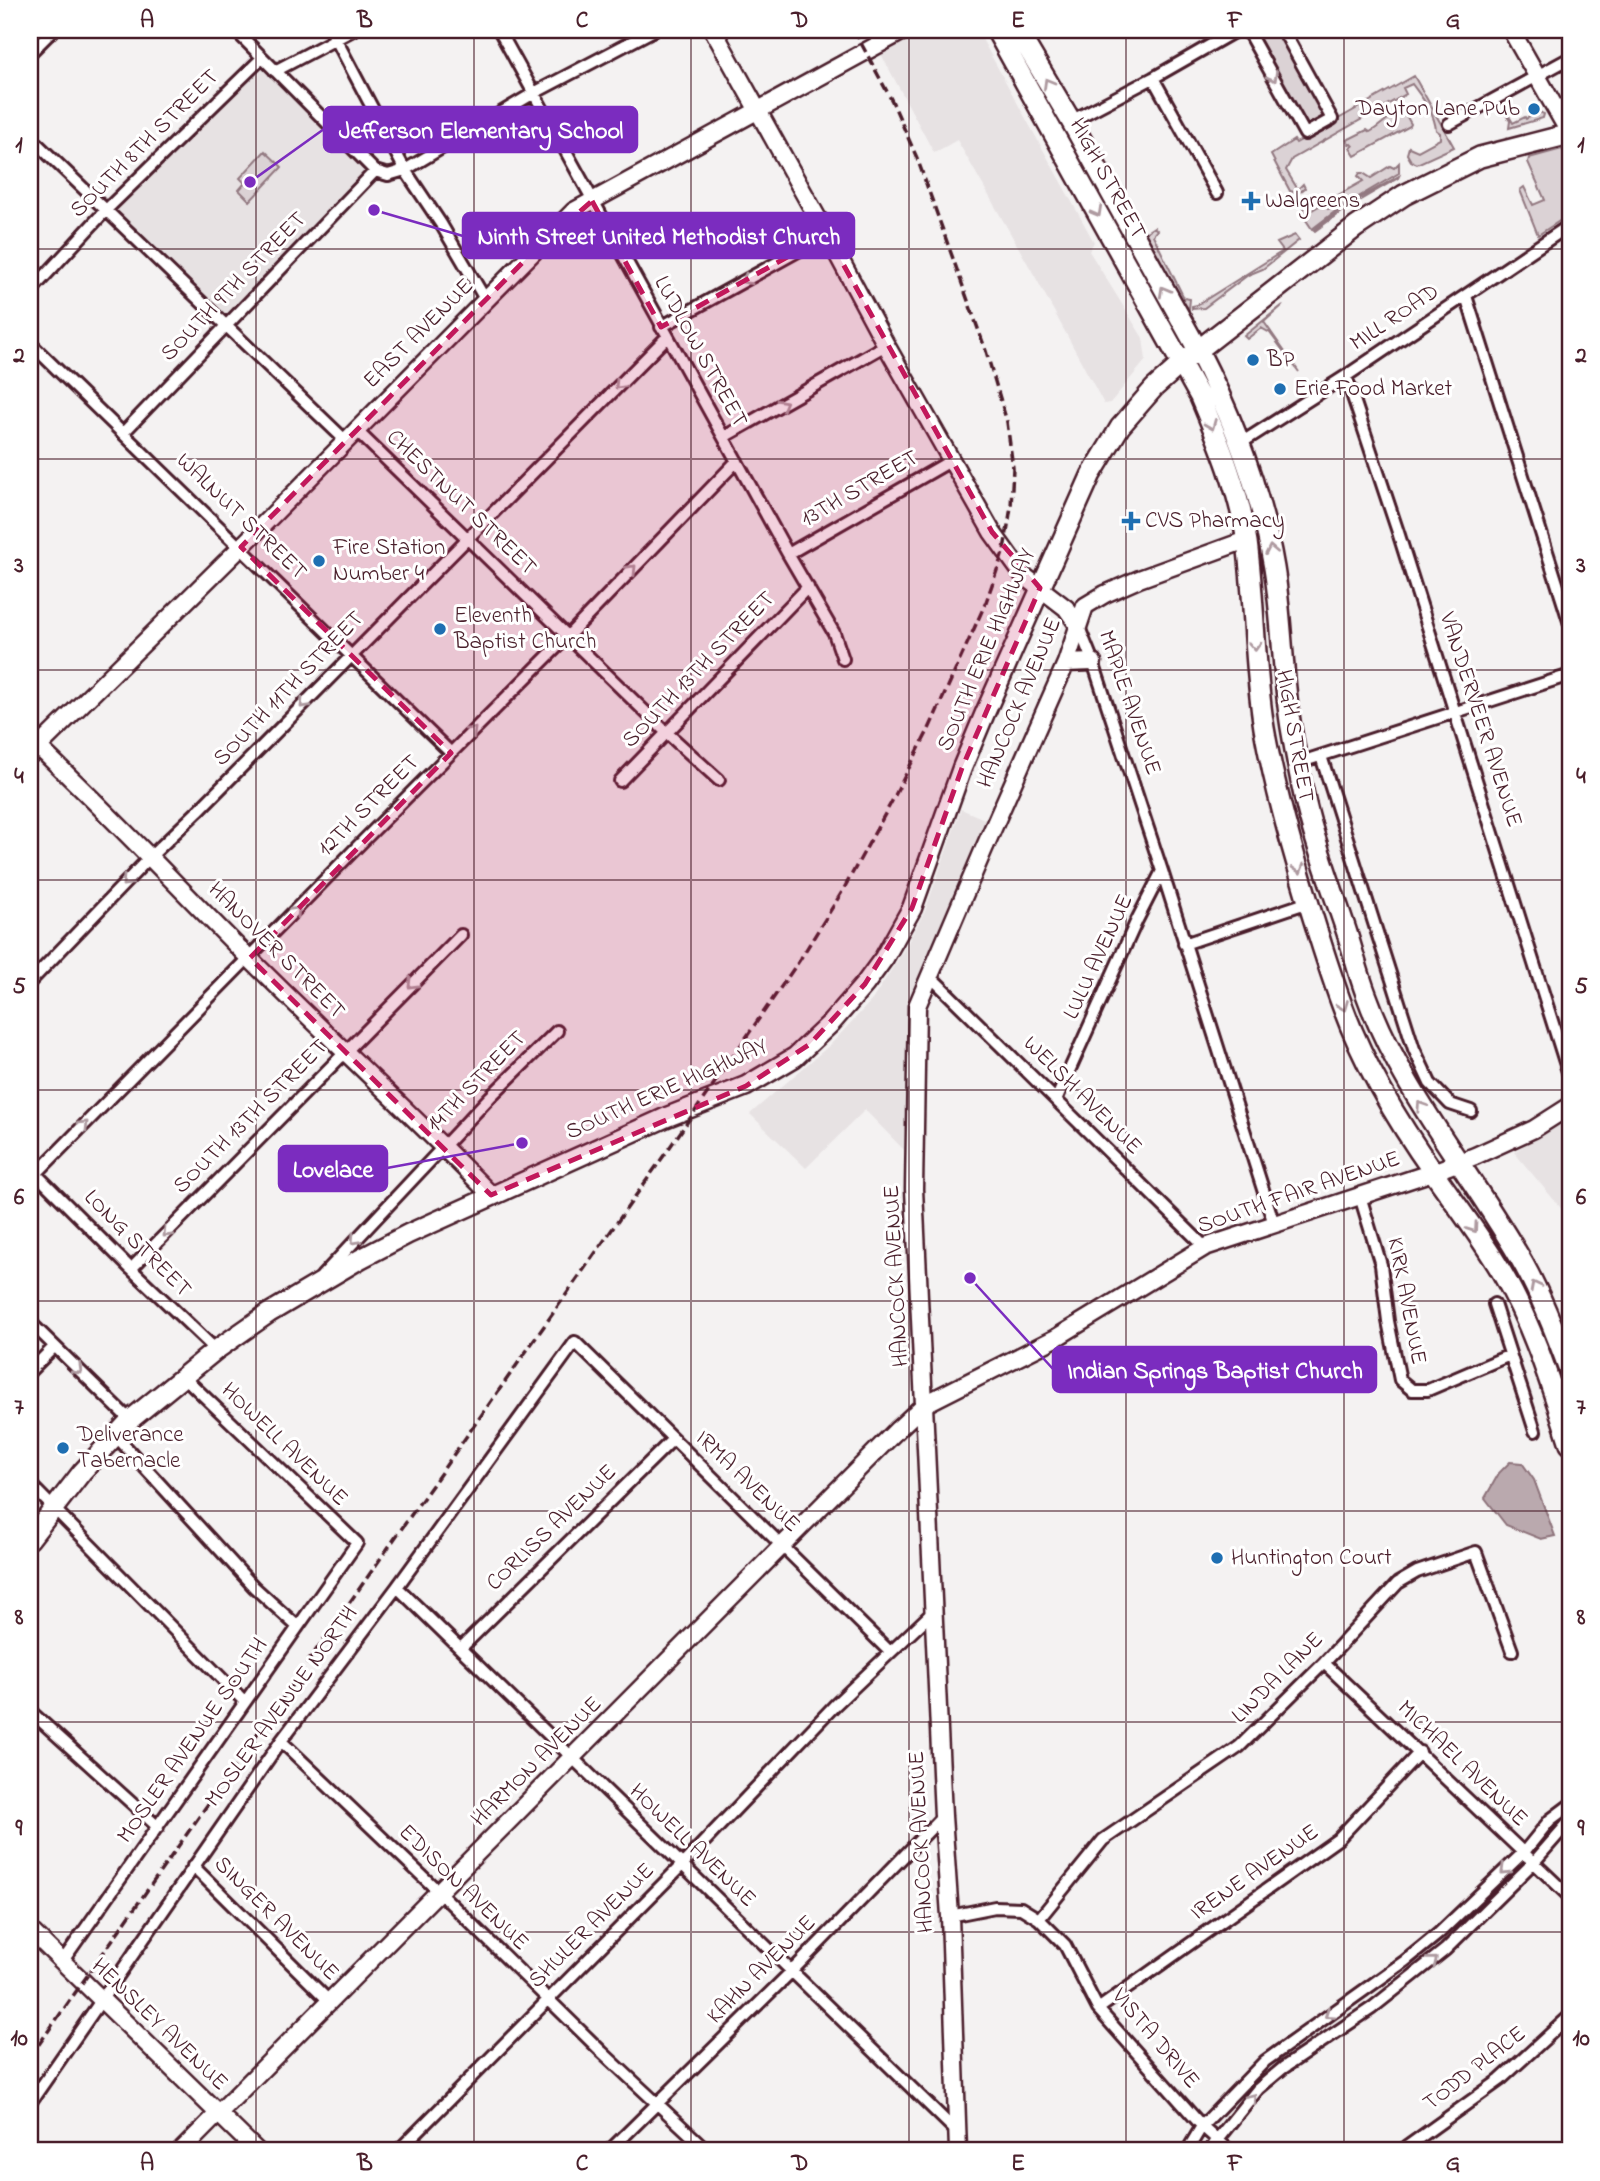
<svg xmlns="http://www.w3.org/2000/svg" width="1600" height="2181" font-family="'Indie Flower',sans-serif">
	<style>
		.built { fill: #e7e2e3 }
		.green { fill: #dbd2d5; stroke: #927880; stroke-width: 2 }
		.water { fill: #baa9ae; stroke: #8d727a; stroke-width: 2 }
		.lines { fill: none; stroke-linecap: round; stroke-linejoin: round }
		.street-casing { stroke: #4a1f2b; stroke-width: 16 }
		.secondary-casing { stroke: #4a1f2b; stroke-width: 21 }
		.primary-casing { stroke: #4a1f2b; stroke-width: 23 }
		.highway-casing { stroke: #4a1f2b; stroke-width: 24 }
		.street { stroke: #fff; stroke-width: 10 }
		.secondary { stroke: #fff; stroke-width: 16 }
		.primary { stroke: #fff; stroke-width: 18 }
		.highway { stroke: #fff; stroke-width: 19 }
		.rail { stroke: #4a1f2b; stroke-width: 3.5; stroke-dasharray: 10 5; stroke-linecap: butt }
		.oneway { stroke: #ae9aa0 }
		.marked { fill: #c2185b; fill-opacity: 0.2; stroke: #c2185b; stroke-width: 5; stroke-dasharray: 14 9; stroke-linejoin: round }
		.grid { fill: none; stroke: #4a1f2b; stroke-width: 2; stroke-opacity: 0.55 }
		.poi-dot { fill: #1f6fb2; stroke: #fff; stroke-width: 2.5 }
		.labels { text-anchor: middle; dominant-baseline: central; stroke-width: 6; stroke-linejoin: round; paint-order: stroke }
		.poi-label { font-size: 23px; fill: #4a1f2b; stroke: #fff; text-anchor: start }
		.street-label { font-size: 23px; fill: #4a1f2b; stroke: #fff }
		.leader { fill: none; stroke: #7b2cbf; stroke-width: 2.5 }
		.callout-dot { fill: #7b2cbf; stroke: #fff; stroke-width: 2.5 }
		.callout { fill: #7b2cbf; stroke: #7b2cbf; stroke-width: 2.5 }
		.callout-label { font-size: 24px; text-anchor: middle; font-weight: bold; fill: #fff }
		.neatline { fill: none; stroke: #4a1f2b; stroke-width: 2.5 }
		.grid-label { font-size: 23px; text-anchor: middle; font-weight: bold; fill: #4a1f2b }
	</style>
	<rect width="100%" height="100%" fill="#f4f2f2"/>
	<filter id="ink" filterUnits="userSpaceOnUse"><feTurbulence type="fractalNoise" baseFrequency=".0143" numOctaves="2"/><feDisplacementMap in="SourceGraphic" scale="14" xChannelSelector="R" yChannelSelector="G"/><feConvolveMatrix kernelMatrix="1 2 1 2 8 2 1 2 1" color-interpolation-filters="sRGB"/></filter>
	<g filter="url(#ink)">
		<!-- built -->
		<path class="built" d="M926 30H977L1094 242 1089 251 1143 338 1146 360 1110 403 1104 404 1036 278 957 140 934 153 881 54Z
			M262 58 375 171 226 326 105 211Z
			M961 809 989 821 953 900 909 1009 904 1150 865 1110 806 1168 750 1114 831 1044 872 1000 899 958 925 911Z
			M1570 1116V1219L1514 1152Z"/>
		<!-- green -->
		<path class="green" d="M1247 30H1283L1332 119 1305 134Z
			M1414 76 1454 147 1417 164 1411 161 1407 154 1409 147 1418 151 1440 139V133L1436 130C1434 111 1422 98 1412 84L1403 88 1406 94 1292 159 1286 170 1297 188H1299L1303 184 1305 188 1299 193 1290 191 1271 155 1294 140 1296 143Z
			M1505 109 1513 123 1525 117 1526 119 1539 112 1544 114 1543 118 1509 128 1510 121 1503 110Z
			M1403 110 1411 124 1410 126 1355 156 1350 148 1353 146 1351 144 1349 145 1347 140 1367 130 1370 132C1382 125 1388 116 1403 110Z
			M1562 149 1570 161V214L1538 235 1520 190 1524 187 1533 205 1545 200 1528 162 1529 158Z
			M265 151 282 167 250 201 239 190 245 183 240 178Z
			M1399 163V173L1343 206 1339 200 1335 202 1333 198 1363 181 1358 176 1360 173H1363L1371 178 1390 166 1394 168Z
			M1399 176 1398 178 1345 209 1315 231 1314 230 1344 207Z
			M1306 203 1312 210 1324 203 1328 209 1339 204 1341 207 1312 229 1302 214Z
			M1154 227 1157 230 1153 235 1184 298 1190 299 1189 309 1179 298 1143 234Z
			M1295 235 1299 240 1263 269 1248 275 1204 308 1192 309V306L1197 305 1283 251 1277 243Z
			M1283 305 1264 322 1299 372 1270 333 1261 328 1247 339 1244 336Z"/>
		<!-- water -->
		<path class="water" d="M1510 1462 1522 1463 1534 1480 1555 1536 1541 1539 1506 1525 1485 1498 1499 1473Z"/>
		<g class="lines">
			<defs>
				<path id="street" d="M235 30 375 171 388 175 405 170 534 93 654 30
					M331 30 405 170 441 224 485 299
					M499 30 788 554 834 633 843 659
					M1247 30 1305 134 1332 119 1283 30
					M30 53 53 30
					M275 71 353 30
					M1153 78 1217 193
					M1067 121H1071L1153 78 1237 30
					M1449 124 1570 58
					M30 137 346 441
					M30 292 105 211 262 58
					M1466 296 1570 624
					M661 327 827 235
					M30 343 451 753
					M1346 376 1398 532 1570 1078
					M356 430 667 733 719 780
					M124 432 375 171
					M724 437 886 345
					M1241 443 1346 376 1570 225
					M788 554 952 460
					M1078 625 1093 662 1162 871 1274 1224
					M1321 756 1414 1049 1430 1083 1450 1104 1471 1111
					M1298 763 1570 675
					M620 781 808 587
					M1184 944 1309 902
					M930 976 1205 1247
					M30 982 150 857 198 811 667 337
					M1056 1100 1137 920 1162 871
					M30 1168 131 1269 216 1350
					M30 1180 363 841 568 636 737 461
					M1360 1196 1381 1265 1388 1321 1400 1380 1412 1390H1428L1510 1355
					M131 1269 461 935
					M322 1276 490 1097 557 1031
					M1494 1304 1535 1431
					M30 1322 130 1420
					M30 1371 54 1347
					M115 1435 254 1587 298 1627
					M30 1484 244 1701
					M397 1587 959 2134
					M461 1648 673 1439
					M1324 1663 1570 1897
					M30 1711 158 1827
					M281 1741 439 1892 602 2052 708 2151
					M193 1866 330 2002
					M950 1916 995 1907 1021 1908 1039 1919 1065 1945 1098 2009 1202 2126 1230 2151
					M1039 1919 1103 1840 1239 1747 1324 1663 1398 1583 1417 1572 1476 1552 1512 1651
					M62 1962 357 1543 183 1376
					M1098 2009 1338 1839 1420 1752
					M30 2103 281 1741 397 1587 575 1342 889 1651
					M398 2151 682 1865 835 1705 934 1611
					M609 2151 791 1972 943 1816
					M1187 2151 1202 2126 1265 2061 1405 1961 1438 1934 1524 1852 1550 1820 1570 1805
					M1210 2151 1217 2140 1258 2089 1283 2068 1372 2008 1445 1950 1534 1862 1570 1821
					M1401 2151 1500 2080 1570 2016"/>
				<path id="secondary" d="M713 30 827 235 886 345 992 532 1023 575 1066 608 1078 625
					M1511 30 1570 134
					M1066 663 1093 662
					M30 739C105 809 175 884 248 957 328 1037 412 1114 491 1195
					M30 755 241 547 574 211 905 30
					M30 1930 257 2151
					M181 2151 898 1429 925 1404 1054 1339 1205 1247 1433 1172 1475 1156 1534 1129 1570 1106
					M958 2151 950 1916 943 1816 914 1189 917 1006 983 851 1066 663 1085 606 1105 594 1139 579 1246 540"/>
				<path id="primary" d="M30 1539 82 1472 130 1420 216 1350 269 1313 360 1259 408 1234 667 1117 746 1086 795 1057 831 1023 865 984 884 958 912 908 962 768 985 713 1091 475 1120 427 1154 388 1182 363"/>
				<path id="highway" d="M996 30 1200 397C1220 444 1239 491 1247 542 1255 604 1254 666 1264 728 1274 786 1290 842 1307 898 1318 934 1329 970 1342 1005 1364 1065 1397 1121 1434 1173 1457 1206 1481 1237 1501 1271 1533 1325 1551 1385 1570 1444
					M1017 30 1071 121 1198 350C1234 420 1261 491 1274 568 1283 623 1282 679 1292 733 1297 762 1302 791 1310 820 1320 857 1334 894 1346 930 1353 951 1358 973 1366 994 1402 1094 1473 1174 1524 1265 1543 1299 1557 1336 1570 1372
					M1188 358 1356 227 1404 195 1480 157 1570 134"/>
			</defs>
			<!-- street casing -->
			<use href="#street" class="street-casing"/>
			<!-- secondary casing -->
			<use href="#secondary" class="secondary-casing"/>
			<!-- primary casing -->
			<use href="#primary" class="primary-casing"/>
			<!-- highway casing -->
			<use href="#highway" class="highway-casing"/>
			<!-- street -->
			<use href="#street" class="street"/>
			<!-- secondary -->
			<use href="#secondary" class="secondary"/>
			<!-- primary -->
			<use href="#primary" class="primary"/>
			<!-- highway -->
			<use href="#highway" class="highway"/>
			<!-- rail -->
			<path class="rail" d="M30 2057 684 1127 799 961 842 892 891 803 929 729 986 602 1004 550 1011 507 1013 468 1007 422 986 351 917 158 892 101 854 30"/>
		</g>
		<!-- one-way arrows -->
		<defs><path id="oneway-chevron" d="M-2-3.5L2.5 0L-2 3.5" fill="none" stroke-width="1.6" stroke-linecap="round" stroke-linejoin="round" transform="scale(1.75)"/></defs>
		<g class="oneway">
			<use href="#oneway-chevron" transform="translate(1273 77) rotate(61)"/>
			<use href="#oneway-chevron" transform="translate(1048 83) rotate(-120)"/>
			<use href="#oneway-chevron" transform="translate(1097 212) rotate(61)"/>
			<use href="#oneway-chevron" transform="translate(746 280) rotate(151)"/>
			<use href="#oneway-chevron" transform="translate(1164 291) rotate(-119)"/>
			<use href="#oneway-chevron" transform="translate(619 385) rotate(134)"/>
			<use href="#oneway-chevron" transform="translate(783 404) rotate(-30)"/>
			<use href="#oneway-chevron" transform="translate(1211 425) rotate(68)"/>
			<use href="#oneway-chevron" transform="translate(1271 550) rotate(-101)"/>
			<use href="#oneway-chevron" transform="translate(632 569) rotate(-46)"/>
			<use href="#oneway-chevron" transform="translate(1255 646) rotate(87)"/>
			<use href="#oneway-chevron" transform="translate(304 704) rotate(134)"/>
			<use href="#oneway-chevron" transform="translate(472 731) rotate(-45)"/>
			<use href="#oneway-chevron" transform="translate(1299 869) rotate(73)"/>
			<use href="#oneway-chevron" transform="translate(126 882) rotate(134)"/>
			<use href="#oneway-chevron" transform="translate(296 911) rotate(-46)"/>
			<use href="#oneway-chevron" transform="translate(412 984) rotate(135)"/>
			<use href="#oneway-chevron" transform="translate(1343 1006) rotate(69)"/>
			<use href="#oneway-chevron" transform="translate(1421 1106) rotate(-123)"/>
			<use href="#oneway-chevron" transform="translate(84 1125) rotate(-45)"/>
			<use href="#oneway-chevron" transform="translate(1473 1228) rotate(55)"/>
			<use href="#oneway-chevron" transform="translate(167 1233) rotate(134)"/>
			<use href="#oneway-chevron" transform="translate(355 1240) rotate(133)"/>
			<use href="#oneway-chevron" transform="translate(1535 1286) rotate(-117)"/>
			<use href="#oneway-chevron" transform="translate(78 1370) rotate(44)"/>
			<use href="#oneway-chevron" transform="translate(1505 1870) rotate(136)"/>
			<use href="#oneway-chevron" transform="translate(1433 1961) rotate(-39)"/>
			<use href="#oneway-chevron" transform="translate(1329 2014) rotate(145)"/>
			<use href="#oneway-chevron" transform="translate(1252 2098) rotate(-50)"/>
		</g>
	</g>
	<!-- marked area -->
	<path class="marked" d="M592 201 661 327 827 235 992 532 1040 588 962 768 912 908 865 984 810 1044 746 1086 491 1195 250 958 451 753 241 547 533 252Z"/>
	<!-- grid -->
	<path class="grid" d="M256 30V2151M474 30V2151M691 30V2151M909 30V2151M1126 30V2151M1344 30V2151M30 249H1570M30 459H1570M30 670H1570M30 880H1570M30 1090H1570M30 1301H1570M30 1511H1570M30 1722H1570M30 1932H1570"/>
	<!-- markers -->
	<g class="poi-dot">
		<circle cx="1534" cy="109" r="7"/>
		<path d="M1247.5 190.5h7v7h7v7h-7v7h-7v-7h-7v-7h7z"/>
		<circle cx="1253" cy="360" r="7"/>
		<circle cx="1280" cy="389" r="7"/>
		<path d="M1127.5 510.5h7v7h7v7h-7v7h-7v-7h-7v-7h7z"/>
		<circle cx="319" cy="561" r="7"/>
		<circle cx="440" cy="629" r="7"/>
		<circle cx="63" cy="1448" r="7"/>
		<circle cx="1217" cy="1558" r="7"/>
	</g>
	<g class="labels">
		<!-- poi labels -->
		<g class="poi-label">
			<text x="1520" y="109" text-anchor="end">Dayton Lane Pub</text>
			<text x="1265" y="201">Walgreens</text>
			<text x="1267" y="360">BP</text>
			<text x="1294" y="389">Erie Food Market</text>
			<text x="1145" y="521">CVS Pharmacy</text>
			<text x="333" y="548">Fire Station<tspan x="333" dy="26">Number 4</tspan></text>
			<text x="454" y="616">Eleventh<tspan x="454" dy="26">Baptist Church</tspan></text>
			<text x="77" y="1435">Deliverance<tspan x="77" dy="26">Tabernacle</tspan></text>
			<text x="1231" y="1558">Huntington Court</text>
		</g>
		<!-- street labels -->
		<g class="street-label">
			<text transform="translate(145 144) rotate(-45)">SOUTH 8TH STREET</text>
			<text transform="translate(1107 179) rotate(61)">HIGH STREET</text>
			<text transform="translate(234 287) rotate(-46)">SOUTH 9TH STREET</text>
			<text transform="translate(1395 318) rotate(-34)">MILL ROAD</text>
			<text transform="translate(419 334) rotate(-45)">EAST AVENUE</text>
			<text transform="translate(700 352) rotate(61)">LUDLOW STREET</text>
			<text transform="translate(860 489) rotate(-30)">13TH STREET</text>
			<text transform="translate(461 503) rotate(44)">CHESTNUT STREET</text>
			<text transform="translate(241 517) rotate(44)">WALNUT STREET</text>
			<text transform="translate(987 650) rotate(-67)">SOUTH ERIE HIGHWAY</text>
			<text transform="translate(699 670) rotate(-46)">SOUTH 13TH STREET</text>
			<text transform="translate(289 689) rotate(-46)">SOUTH 11TH STREET</text>
			<text transform="translate(1020 703) rotate(-67)">HANCOCK AVENUE</text>
			<text transform="translate(1129 703) rotate(71)">MAPLE AVENUE</text>
			<text transform="translate(1480 720) rotate(72)">VANDERVEER AVENUE</text>
			<text transform="translate(1294 736) rotate(80)">HIGH STREET</text>
			<text transform="translate(369 806) rotate(-45)">12TH STREET</text>
			<text transform="translate(276 951) rotate(45)">HANOVER STREET</text>
			<text transform="translate(1099 957) rotate(-65)">LULU AVENUE</text>
			<text transform="translate(477 1082) rotate(-46)">14TH STREET</text>
			<text transform="translate(667 1090) rotate(-24)">SOUTH ERIE HIGHWAY</text>
			<text transform="translate(1082 1096) rotate(45)">WELSH AVENUE</text>
			<text transform="translate(251 1117) rotate(-45)">SOUTH 13TH STREET</text>
			<text transform="translate(1299 1193) rotate(-19)">SOUTH FAIR AVENUE</text>
			<text transform="translate(137 1244) rotate(45)">LONG STREET</text>
			<text transform="translate(897 1276) rotate(-93)">HANCOCK AVENUE</text>
			<text transform="translate(1406 1301) rotate(79)">KIRK AVENUE</text>
			<text transform="translate(284 1445) rotate(44)">HOWELL AVENUE</text>
			<text transform="translate(747 1482) rotate(44)">IRMA AVENUE</text>
			<text transform="translate(552 1528) rotate(-44)">CORLISS AVENUE</text>
			<text transform="translate(1278 1678) rotate(-45)">LINDA LANE</text>
			<text transform="translate(282 1707) rotate(-54)">MOSLER AVENUE NORTH</text>
			<text transform="translate(193 1741) rotate(-55)">MOSLER AVENUE SOUTH</text>
			<text transform="translate(537 1762) rotate(-45)">HARMON AVENUE</text>
			<text transform="translate(1462 1764) rotate(44)">MICHAEL AVENUE</text>
			<text transform="translate(922 1842) rotate(-93)">HANCOCK AVENUE</text>
			<text transform="translate(692 1846) rotate(44)">HOWELL AVENUE</text>
			<text transform="translate(1255 1873) rotate(-35)">IRENE AVENUE</text>
			<text transform="translate(463 1888) rotate(44)">EDISON AVENUE</text>
			<text transform="translate(276 1919) rotate(45)">SINGER AVENUE</text>
			<text transform="translate(592 1926) rotate(-45)">SHULER AVENUE</text>
			<text transform="translate(762 1970) rotate(-45)">KAHN AVENUE</text>
			<text transform="translate(159 2025) rotate(44)">HENSLEY AVENUE</text>
			<text transform="translate(1155 2039) rotate(50)">VISTA DRIVE</text>
			<text transform="translate(1475 2069) rotate(-38)">TODD PLACE</text>
		</g>
	</g>
	<!-- callouts -->
	<path class="leader" d="M250 182L324 129M374 210L463 236M522 1143L387 1168M970 1278L1053 1369"/>
	<g class="callout-dot">
		<circle cx="250" cy="182" r="7"/>
		<circle cx="374" cy="210" r="7"/>
		<circle cx="522" cy="1143" r="7"/>
		<circle cx="970" cy="1278" r="7"/>
	</g>
	<g class="callout">
		<rect x="324" y="107" width="313" height="45" rx="7"/>
		<rect x="463" y="213" width="391" height="45" rx="7"/>
		<rect x="279" y="1146" width="108" height="45" rx="7"/>
		<rect x="1053" y="1347" width="323" height="45" rx="7"/>
	</g>
	<g class="callout-label">
		<text x="481" y="138">Jefferson Elementary School</text>
		<text x="659" y="244">Ninth Street United Methodist Church</text>
		<text x="333" y="1177">Lovelace</text>
		<text x="1215" y="1378">Indian Springs Baptist Church</text>
	</g>
	<!-- margin -->
	<rect width="1600" height="2181" fill="none" stroke="#fff" stroke-width="77"/>
	<rect x="38" y="38" width="1524" height="2104" class="neatline"/>
	<g class="grid-label">
		<text x="147" y="27">A</text>
		<text x="365" y="27">B</text>
		<text x="582" y="27">C</text>
		<text x="800" y="27">D</text>
		<text x="1018" y="27">E</text>
		<text x="1235" y="27">F</text>
		<text x="1453" y="27">G</text>
		<text x="19" y="152">1</text>
		<text x="1581" y="152">1</text>
		<text x="19" y="362">2</text>
		<text x="1581" y="362">2</text>
		<text x="19" y="572">3</text>
		<text x="1581" y="572">3</text>
		<text x="19" y="783">4</text>
		<text x="1581" y="783">4</text>
		<text x="19" y="993">5</text>
		<text x="1581" y="993">5</text>
		<text x="19" y="1204">6</text>
		<text x="1581" y="1204">6</text>
		<text x="19" y="1414">7</text>
		<text x="1581" y="1414">7</text>
		<text x="19" y="1624">8</text>
		<text x="1581" y="1624">8</text>
		<text x="19" y="1835">9</text>
		<text x="1581" y="1835">9</text>
		<text x="19" y="2045">10</text>
		<text x="1581" y="2045">10</text>
		<text x="147" y="2170">A</text>
		<text x="365" y="2170">B</text>
		<text x="582" y="2170">C</text>
		<text x="800" y="2170">D</text>
		<text x="1018" y="2170">E</text>
		<text x="1235" y="2170">F</text>
		<text x="1453" y="2170">G</text>
	</g>
</svg>
